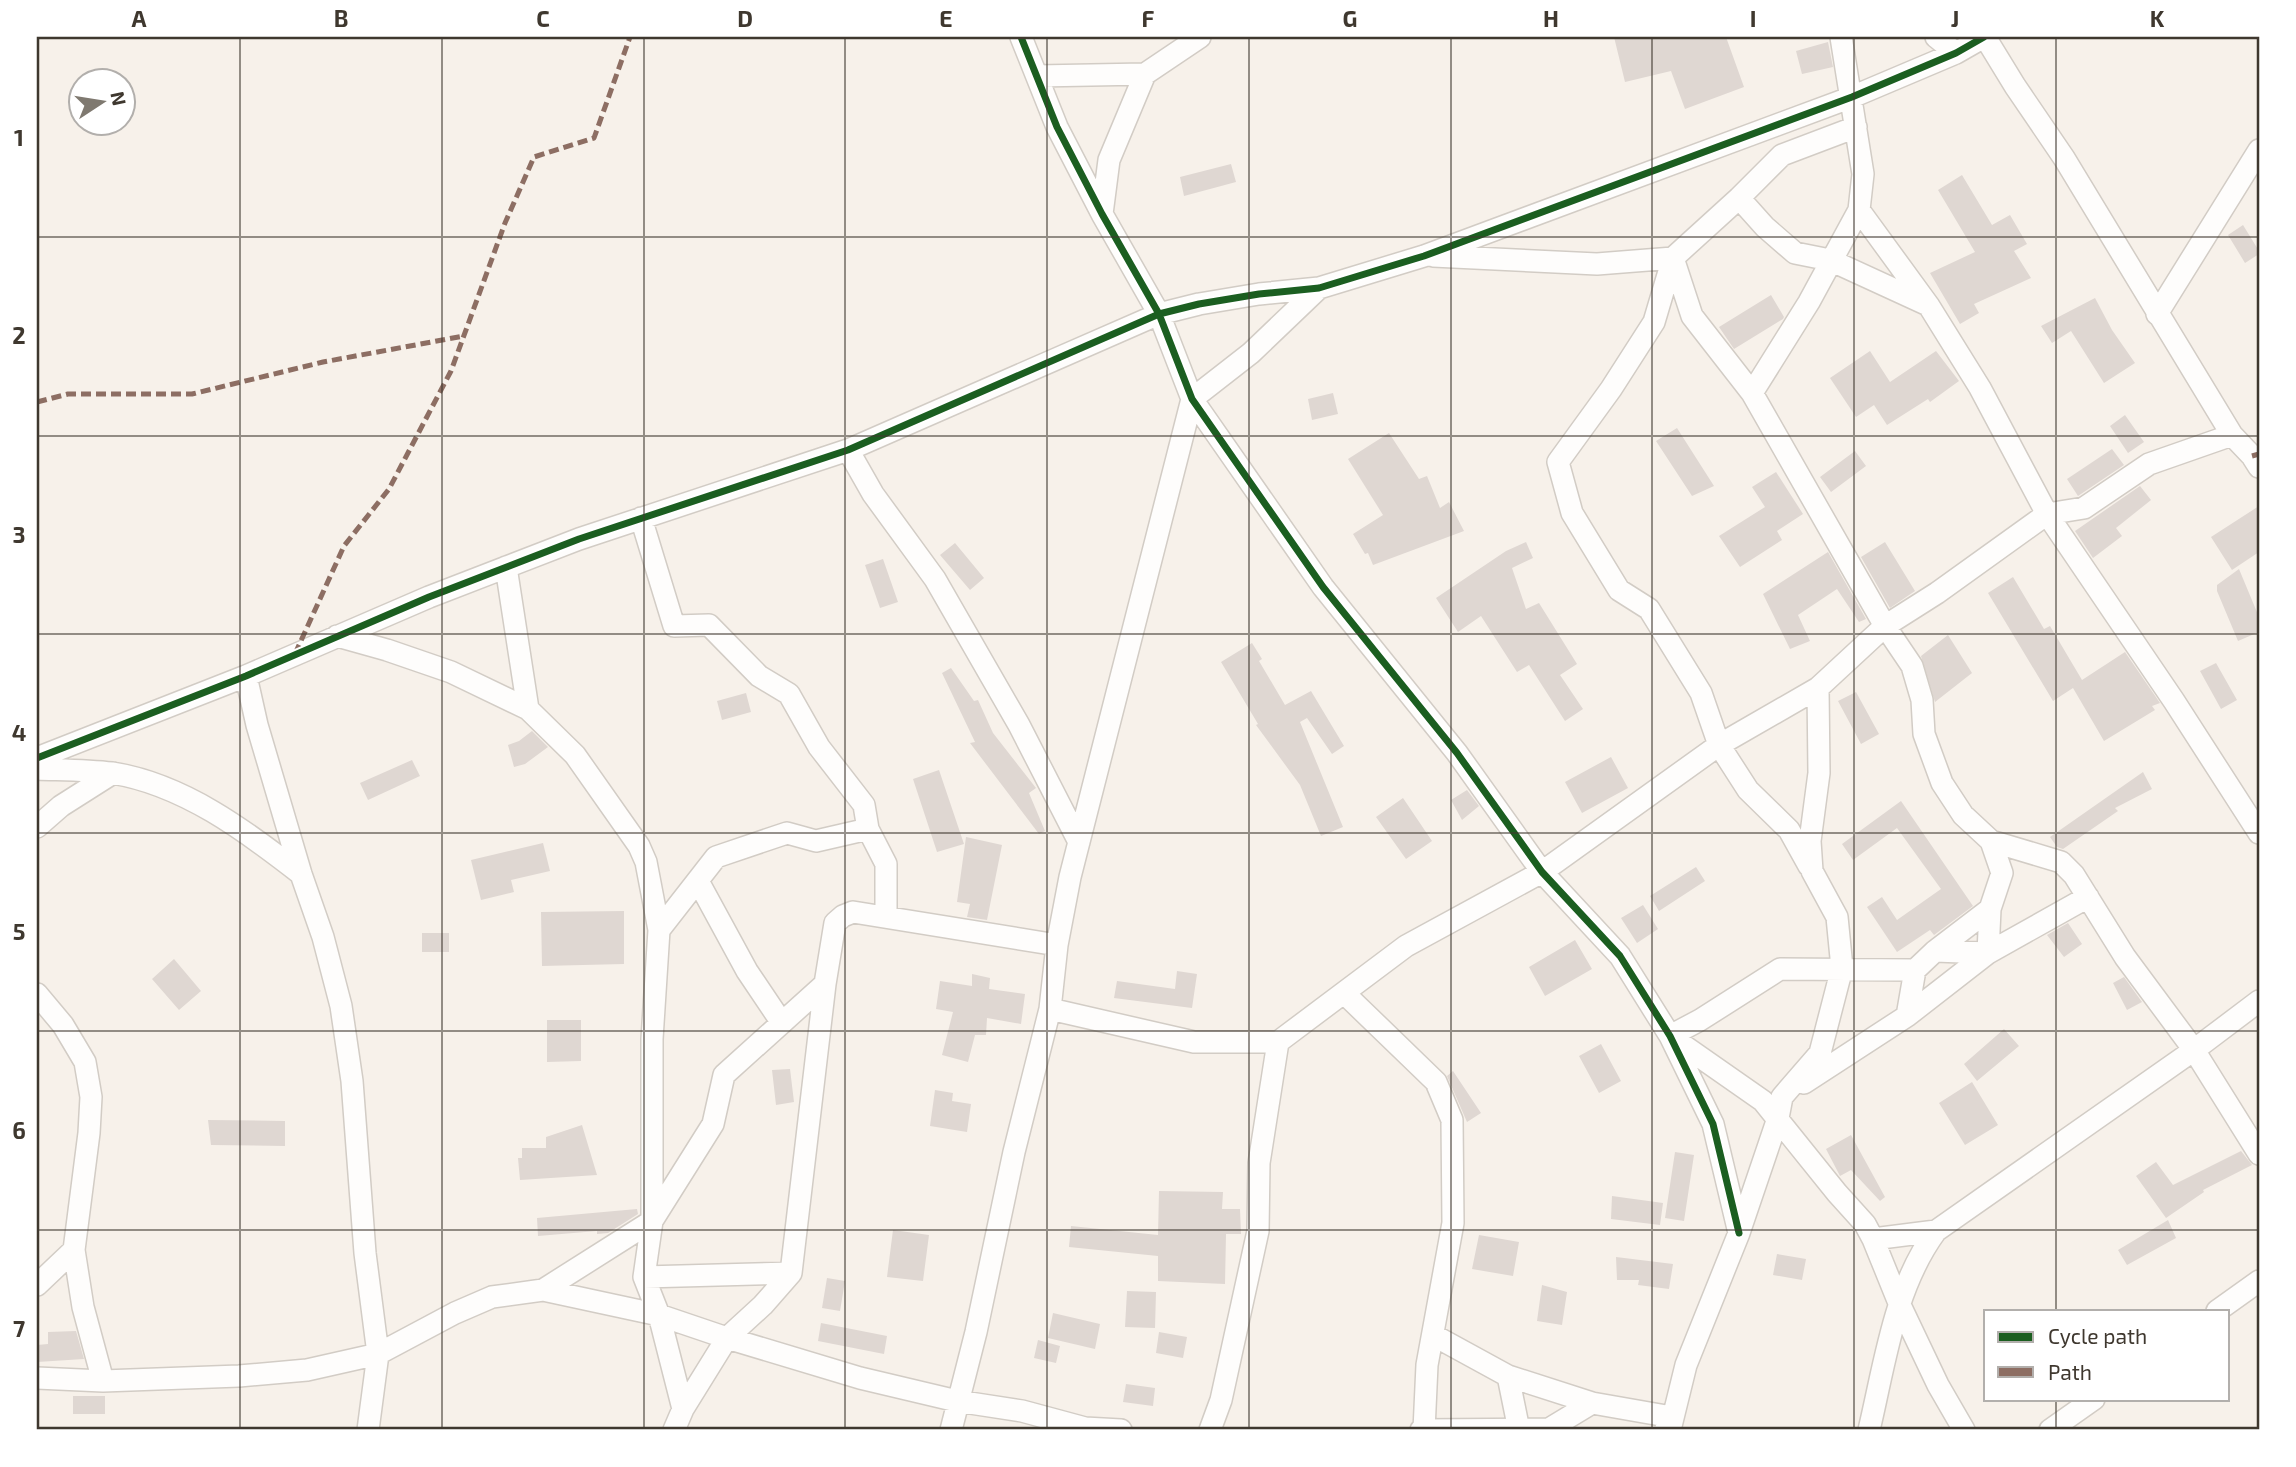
<svg xmlns="http://www.w3.org/2000/svg" width="2296" height="1467" font-family="'Exo 2',sans-serif">
	<style>
		.building { fill: #dfd7d2 }
		.lines { fill: none; stroke-linecap: round; stroke-linejoin: round }
		.street-casing { stroke: #d2ccc5; stroke-width: 24 }
		.street { stroke: #fefdfc; stroke-width: 21 }
		.quiet { stroke: #8d6e63; stroke-width: 5; stroke-dasharray: 10 5; stroke-linecap: butt }
		.cycleway-casing { stroke: #fff; stroke-width: 11 }
		.cycleway { stroke: #1b5e20; stroke-width: 7 }
		.grid { fill: none; stroke: #3f382f; stroke-width: 2; stroke-opacity: 0.55 }
		.neatline { fill: none; stroke: #3f382f; stroke-width: 2.5 }
		.grid-label { font-size: 23px; text-anchor: middle; font-weight: bold; fill: #3f382f }
	</style>
	<rect width="100%" height="100%" fill="#f7f1ea"/>
	<!-- building -->
	<path class="building" d="M1614 37H1726L1744 87 1685 109 1671 71 1625 82Z
		M1828 42 1833 67 1802 74 1796 51Z
		M1231 164 1236 182 1184 196 1180 177Z
		M1962 175 1992 225 2010 215 2027 244 2014 251 2031 278 1974 304 1979 313 1960 324 1930 273 1975 252 1938 190Z
		M2243 225 2259 251V254L2245 263 2228 235Z
		M1771 295 1784 317 1783 319 1734 349 1719 327Z
		M2095 298 2112 330 2135 363 2104 383 2071 331 2052 343 2041 326Z
		M1870 351 1890 382 1936 351 1959 381 1930 402 1928 399 1887 425 1874 405 1856 417 1830 378Z
		M1333 393 1338 414 1312 420 1308 399Z
		M2125 415 2144 442 2128 453 2110 426Z
		M1677 428 1714 486 1692 496 1656 441Z
		M1389 433 1419 479 1427 476 1440 508 1449 502 1464 531 1373 565 1368 553 1365 554 1353 534 1383 515 1348 459Z
		M2112 449 2124 465 2078 496 2067 479Z
		M1855 451 1866 466 1831 492 1820 477Z
		M1776 472 1803 514 1777 531 1782 540 1740 567 1719 536 1765 507 1752 487Z
		M2140 486 2151 500 2116 528 2122 536 2093 558 2075 531Z
		M2259 506V552L2232 570 2211 537Z
		M1526 542 1533 558 1512 568 1526 609 1539 603 1577 664 1560 675 1583 709 1565 721 1529 665 1517 672 1481 616 1458 632 1436 598 1506 551Z
		M1885 542 1915 591 1890 608 1861 557Z
		M955 543 984 578 970 590 940 555Z
		M1828 552 1866 619 1859 622 1837 589 1798 615 1810 641 1790 649 1763 594Z
		M883 559 898 602 880 608 865 565Z
		M2239 569 2259 617V632L2238 641 2217 591V585Z
		M2013 577 2044 629 2050 626 2082 680 2125 652 2160 703 2152 706 2155 710 2104 741 2073 688 2053 701 1988 593Z
		M1948 635 1972 673 1935 702 1921 656Z
		M1252 643 1262 659 1259 661 1285 705 1311 691 1344 746 1332 754 1307 718 1300 722 1343 827 1321 836 1300 785 1256 725 1258 724 1221 662Z
		M2216 663 2237 700 2221 709 2200 671Z
		M951 668 974 701 978 700 993 733 1036 788 1029 793 1045 831 1039 834 970 743 975 742 942 673Z
		M1856 692 1879 734 1861 744 1838 701Z
		M746 693 751 712 722 720 717 701Z
		M532 731 548 747 525 764 514 767 508 745 519 741Z
		M1611 757 1628 788 1582 813 1565 782Z
		M412 760 420 776 368 800 360 783Z
		M939 770 964 844 937 852 913 779Z
		M2143 772 2152 789 2115 808 2118 811 2063 849 2057 847 2050 837Z
		M1467 790 1479 806 1462 820 1451 800Z
		M1403 798 1432 841 1406 859 1376 817Z
		M1901 801 1973 906 1934 935 1930 930 1897 952 1867 907 1882 897 1897 920 1941 889 1897 828 1853 860 1842 844Z
		M966 837 1002 845 987 920 967 917 970 904 957 902Z
		M543 843 550 871 511 880 514 892 481 900 471 860Z
		M1696 867 1705 881 1659 911 1650 896Z
		M1643 905 1658 929 1637 943 1621 918Z
		M624 911V964L542 966 541 912Z
		M2068 923 2082 944 2064 957 2047 935Z
		M422 933H449V952H422Z
		M1575 940 1592 969 1545 996 1529 967Z
		M174 959 201 991 179 1010 152 979Z
		M1177 971 1197 974 1192 1008 1114 998 1117 981 1175 989Z
		M972 974 990 978 989 989 1025 994 1021 1024 987 1018 986 1035H975L968 1062 942 1055 953 1012 936 1009 940 981 972 986Z
		M2124 977 2142 1002 2127 1010 2113 983Z
		M547 1020H581V1061L547 1062Z
		M2004 1029 2019 1046 1977 1081 1964 1064Z
		M1601 1044 1621 1081 1599 1093 1579 1056Z
		M790 1069 794 1102 776 1105 772 1070Z
		M1453 1071 1481 1113 1467 1122 1447 1076Z
		M1972 1082 1998 1125 1965 1145 1939 1103Z
		M935 1090 953 1093 952 1101 971 1104 967 1132 930 1126Z
		M208 1120 285 1121V1146L211 1145Z
		M582 1125 597 1175 520 1180 518 1158H522V1148H546V1137Z
		M1851 1135 1885 1197 1880 1201 1851 1170 1840 1176 1826 1149Z
		M2241 1151 2252 1165 2203 1190 2204 1192 2166 1218 2136 1176 2156 1162 2173 1185Z
		M1675 1152 1694 1155 1684 1221 1665 1218Z
		M1159 1191 1223 1192 1222 1209H1240L1241 1234H1226L1225 1284 1158 1281V1256L1069 1247 1071 1226 1158 1235Z
		M1612 1196 1663 1203 1660 1225 1611 1219Z
		M637 1209 638 1214 608 1233 597 1234V1231L538 1236 537 1218Z
		M2168 1220 2176 1238 2127 1265 2118 1250Z
		M893 1230 929 1235 923 1281 887 1277Z
		M1479 1235 1519 1242 1513 1276 1472 1269Z
		M1777 1254 1806 1259 1802 1280 1773 1275Z
		M1616 1257 1673 1264 1669 1289 1638 1285 1639 1280H1617Z
		M827 1278 845 1281 840 1311 822 1308Z
		M1542 1285 1567 1292 1562 1325 1537 1321Z
		M1127 1291 1156 1292 1155 1328 1125 1327Z
		M1053 1313 1100 1324 1095 1349 1048 1338Z
		M821 1323 887 1336 884 1354 818 1341Z
		M76 1331 84 1359 37 1362V1345L48 1344V1332Z
		M1159 1332 1187 1337 1183 1358 1156 1353Z
		M1038 1340 1060 1346 1056 1363 1034 1358Z
		M1126 1384 1155 1388 1153 1406 1123 1402Z
		M73 1396H105V1414H73Z"/>
	<g class="lines">
		<defs>
			<path id="street" d="M1021 37 1057 127 1102 214 1159 314 1192 399 1323 587 1457 753 1542 872 1620 956 1670 1036 1713 1124 1739 1233
				M1936 37 1956 53
				M1985 37 2015 86 2064 158 2232 435 2252 456 2259 467
				M1037 76 1145 74 1200 37
				M1739 198 1765 227 1795 253 1830 260 1928 305
				M1859 210 1929 306 1980 388 2047 514 2174 701 2259 833
				M1102 214 1109 160 1145 74
				M1433 256 1597 264 1673 258 1739 198 1782 155 1856 127
				M1673 258 1692 316 1752 393 1885 626 1912 666 1922 700 1924 734 1942 783 1963 815 1991 841 2061 862 2074 875 2125 957 2194 1050 2259 1154
				M1673 258 1654 322 1611 389 1558 462 1572 513 1619 590 1649 609 1701 693 1719 745 1748 790 1789 830 1809 866
				M2157 314 2259 150
				M1752 393 1809 302 1859 210 1863 174 1841 37
				M848 450 873 494 935 579 1019 725 1079 842
				M641 518 674 626 709 625 759 676 789 694 819 747 864 805 868 829 886 864V917
				M506 567 528 709
				M337 636 387 650 451 672 528 709 575 755 639 846 646 862 659 930 652 1039V1221L644 1277 659 1315 683 1409
				M246 676 257 725 301 874 323 937 341 1006 352 1081 365 1253 378 1354 368 1430
				M37 758 246 676 429 597 579 539 848 450 1159 314 1199 304 1259 294 1319 288 1424 256 1852 97 1956 53 1984 37
				M37 769C62 770 88 770 112 773 183 784 246 831 301 874
				M37 827 61 806 113 773
				M698 881 747 971 782 1023
				M659 930 716 857 787 833 816 841 868 829
				M1935 951 1988 953 1990 909
				M1915 970 1780 969 1700 1020 1670 1036 1763 1101 1837 1193 1865 1224 1873 1239 1899 1303 1938 1385 1964 1430
				M1344 993 1436 1082 1452 1120 1453 1223 1427 1365 1424 1430
				M37 994 63 1025 85 1062 91 1097 89 1133 74 1250 83 1307 103 1381
				M1050 1009 1194 1042H1278L1406 946 1542 872 1719 745 1818 688 1885 626 1937 593 2047 514 2084 508 2149 464 2232 435
				M1907 1016 1915 970 1935 951 1990 909 2002 873 1991 841
				M1804 1083 1907 1016 1988 953 2088 897
				M1873 1239 1936 1231
				M644 1277 791 1273
				M37 1285 74 1250
				M543 1290 652 1221 713 1124 724 1075 825 984
				M2217 1311 2259 1281
				M1433 1335 1508 1376 1592 1403 1672 1417 1666 1428
				M1508 1376 1519 1430
				M37 1378 103 1381 239 1376 307 1370 378 1354 455 1313 492 1297 543 1290 659 1315 727 1338 860 1378 957 1401 1022 1411 1085 1428 1121 1430
				M674 1430 683 1409 727 1338 763 1305 791 1273 825 984 835 923 843 916 853 912 1057 945
				M951 1430 976 1332 1014 1152 1050 1009 1057 945 1070 877 1192 399 1251 353 1319 288
				M1210 1430 1221 1400 1258 1231 1259 1163 1278 1042
				M1421 1430 1549 1429 1592 1403
				M1670 1430 1686 1365 1739 1233 1778 1118 1782 1097 1820 1053 1842 968 1837 917 1812 871 1810 841 1819 773 1818 688
				M1869 1430C1885 1363 1894 1288 1936 1231L2194 1050 2259 1001
				M2050 1430 2094 1399"/>
		</defs>
		<!-- street casing -->
		<use href="#street" class="street-casing"/>
		<!-- street -->
		<use href="#street" class="street"/>
		<!-- quiet -->
		<path class="quiet" d="M37 402 68 394H192L323 362 464 336
			M2252 456 2259 454
			M295 654 344 546 389 489 451 371 505 223 534 157 594 138 630 37"/>
		<defs>
			<path id="cycleway" d="M1021 37 1057 127 1102 214 1159 314 1192 399 1323 587 1457 753 1542 872 1620 956 1670 1036 1713 1124 1739 1233
				M37 758 246 676 429 597 579 539 848 450 1159 314 1199 304 1259 294 1319 288 1424 256 1852 97 1956 53 1984 37"/>
		</defs>
		<!-- cycleway casing -->
		<use href="#cycleway" class="cycleway-casing"/>
		<!-- cycleway -->
		<use href="#cycleway" class="cycleway"/>
	</g>
	<!-- grid -->
	<path class="grid" d="M240 37V1430M442 37V1430M644 37V1430M845 37V1430M1047 37V1430M1249 37V1430M1451 37V1430M1652 37V1430M1854 37V1430M2056 37V1311M37 237H2259M37 436H2259M37 634H2259M37 833H2259M37 1031H2259M37 1230H2259M2056 1399V1430"/>
	<!-- border -->
	<rect width="2296" height="1467" fill="none" stroke="#ffffff" stroke-width="77"/>
	<!-- legend -->
	<rect x="1984" y="1310" width="245" height="91" fill="#ffffff" stroke="#b2afac" stroke-width="2"/>
	<rect x="1998" y="1332" width="35" height="10" fill="#1b5e20" stroke="#b2afac" stroke-width="2"/>
	<text x="2048" y="1344" font-size="21" fill="#3f382f">Cycle path</text>
	<rect x="1998" y="1367" width="35" height="10" fill="#8d6e63" stroke="#b2afac" stroke-width="2"/>
	<text x="2048" y="1380" font-size="21" fill="#3f382f">Path</text>
	<!-- north arrow -->
	<g transform="translate(102 102) rotate(78)"><circle r="33" fill="#ffffff" stroke="#b2afac" stroke-width="2"/>
	<path d="M0-5L12 26L0 18L-12 26Z" fill="#7f7970"/>
	<text y="-10" font-size="19" font-weight="bold" text-anchor="middle" fill="#3f382f">N</text>
	</g>
	<rect x="38" y="38" width="2220" height="1390" class="neatline"/>
	<g class="grid-label">
		<text x="139" y="27">A</text>
		<text x="341" y="27">B</text>
		<text x="543" y="27">C</text>
		<text x="745" y="27">D</text>
		<text x="946" y="27">E</text>
		<text x="1148" y="27">F</text>
		<text x="1350" y="27">G</text>
		<text x="1551" y="27">H</text>
		<text x="1753" y="27">I</text>
		<text x="1955" y="27">J</text>
		<text x="2157" y="27">K</text>
		<text x="19" y="146">1</text>
		<text x="19" y="344">2</text>
		<text x="19" y="543">3</text>
		<text x="19" y="741">4</text>
		<text x="19" y="940">5</text>
		<text x="19" y="1139">6</text>
		<text x="19" y="1337">7</text>
	</g>
</svg>
